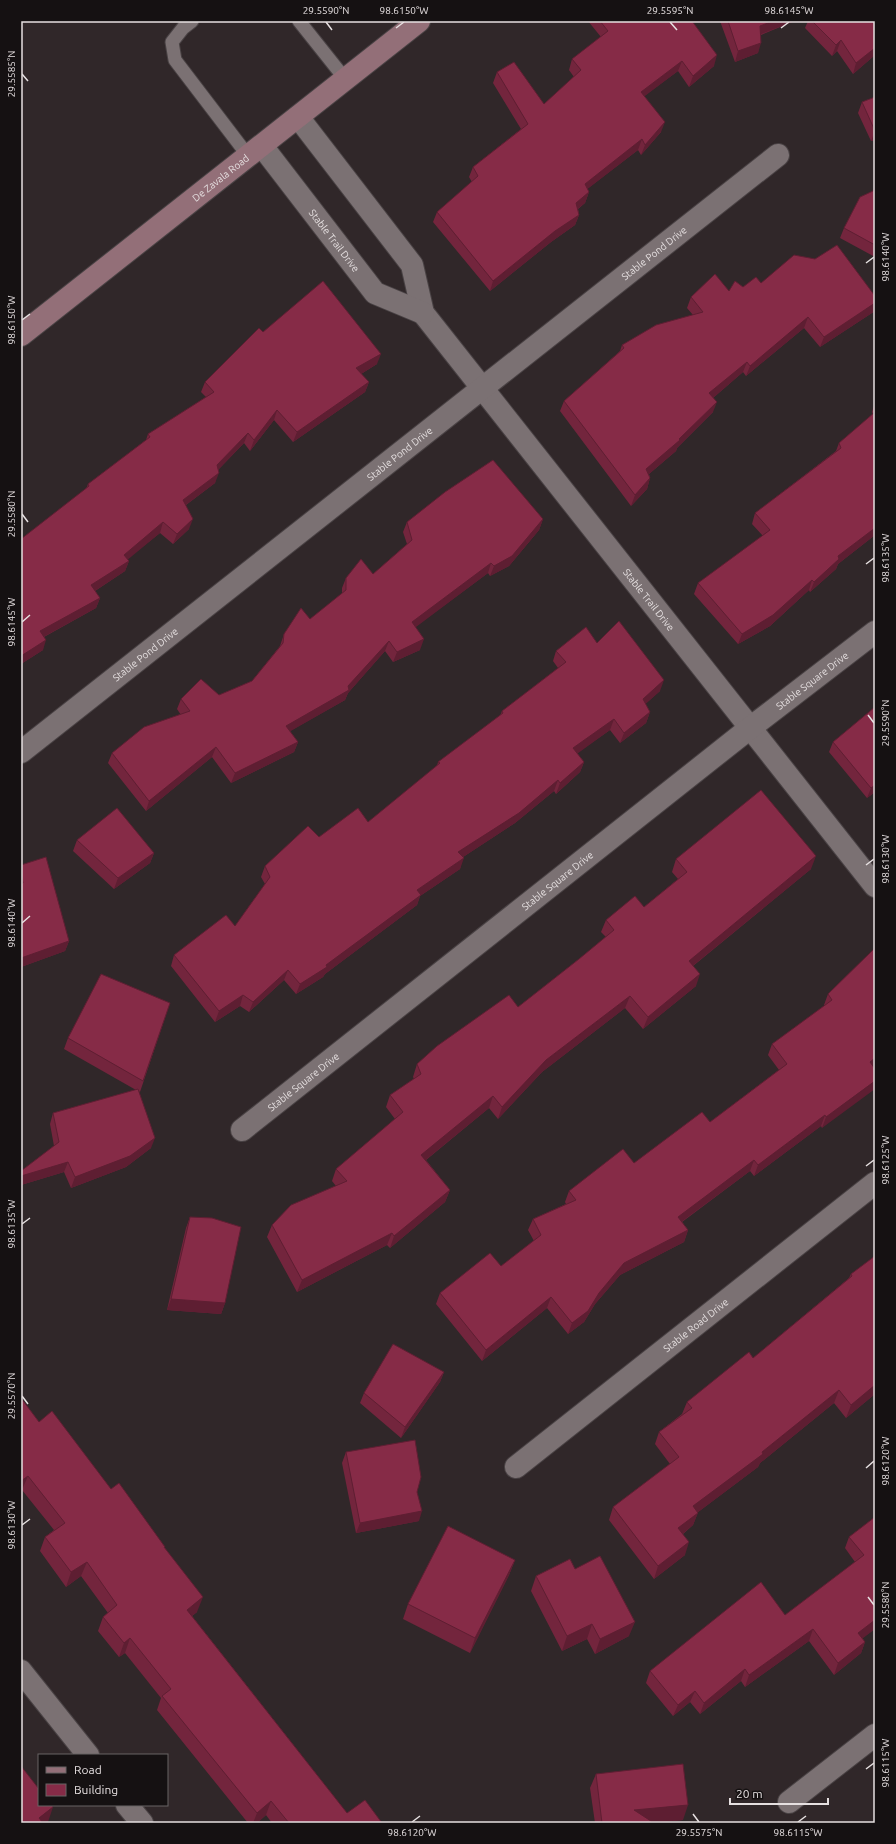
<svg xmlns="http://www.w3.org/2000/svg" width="896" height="1844" font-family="Ubuntu,sans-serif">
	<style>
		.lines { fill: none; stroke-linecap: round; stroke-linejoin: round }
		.service-casing { stroke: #494244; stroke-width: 15 }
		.minor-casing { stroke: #494244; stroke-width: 24 }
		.secondary-casing { stroke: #494244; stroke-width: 24 }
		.service { stroke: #7b7173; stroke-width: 13 }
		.minor { stroke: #7b7173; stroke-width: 22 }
		.secondary { stroke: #936f78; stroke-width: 22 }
		.wall { fill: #73253d }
		.shaded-wall { fill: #5e1e32 }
		.building { fill: #862b47; stroke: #5e1e32 }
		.ticks { fill: none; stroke: #e6e0e1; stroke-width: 1.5 }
		.labels { text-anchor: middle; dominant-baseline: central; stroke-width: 4; stroke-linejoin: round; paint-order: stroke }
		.street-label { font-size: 10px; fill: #e6e0e1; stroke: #151112 }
		.neatline { fill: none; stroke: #e6e0e1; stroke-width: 1.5 }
		.ticks-label { font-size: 10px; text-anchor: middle; fill: #e6e0e1 }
	</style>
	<rect width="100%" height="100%" fill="#302729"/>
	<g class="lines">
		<defs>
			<path id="service" d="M192 21 183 28 172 42 175 60 249 157
				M299 21 346 80"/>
			<g id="minor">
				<path id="s1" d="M298 117 412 265 423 313 875 886"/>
				<path id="s2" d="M262 146 375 293 423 313"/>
				<path id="s3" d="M21 752 778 155"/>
				<path id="s4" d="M242 1130 750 728 875 632"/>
				<path id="s5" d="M516 1467 875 1183"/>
				<path d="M21 1671 88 1755"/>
				<path d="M789 1802 875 1735"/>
				<path d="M127 1805 142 1823"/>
			</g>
			<g id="secondary">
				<path id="s6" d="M21 335 419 21"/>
			</g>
		</defs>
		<!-- service casing -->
		<use href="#service" class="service-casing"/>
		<!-- minor casing -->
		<use href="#minor" class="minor-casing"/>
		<!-- secondary casing -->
		<use href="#secondary" class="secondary-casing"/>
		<!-- service -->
		<use href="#service" class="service"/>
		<!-- minor -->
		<use href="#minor" class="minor"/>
		<!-- secondary -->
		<use href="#secondary" class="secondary"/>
	</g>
	<!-- wall -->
	<path class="wall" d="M588 21H692L714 66 689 87 678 71 644 96 661 132 641 155 638 150 587 189 589 192 585 203 578 209 579 215 575 225 551 242 490 291 433 222 437 212 472 182 469 177 473 167 521 129 493 83 497 72 544 104 574 77 569 70 572 59 601 37Z
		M720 21H792V22L761 35 758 53 735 62Z
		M808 21H875V55L853 74 837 51 832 56 805 28Z
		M875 97V140L871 141 858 113 862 102Z
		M875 188V257L840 238 844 228Z
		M761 283 875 311 820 347 804 328 746 376 743 372 713 398V412L677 448 676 451 649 474 650 478 647 489 631 506 560 411 564 401 620 351 622 345 693 315 687 308 691 297 729 291Z
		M263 332 377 364 361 374 369 382 365 392 293 442 274 420 250 451 244 443 218 470 215 483 186 505 189 529 173 544 160 533 127 559 129 561 125 571 95 591 100 598 96 608 44 637 43 650 21 664 88 484 146 440 148 434 206 397 201 392 205 382Z
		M875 403V535L838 564 836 569 810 592 809 590 770 626 738 644 694 594 698 583 763 536 752 524 755 513 836 451 839 443 873 414 872 412Z
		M543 519 539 530 509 566 490 576 488 573 415 627 420 650 393 662 385 651 348 693 345 700 290 731 298 742 294 752 231 783 212 757 146 811 108 763 112 753 181 715 177 709 181 699 219 695 252 681 280 646 284 634 310 619 342 594V588L346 578 373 574 407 544 403 532 407 522Z
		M597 643 660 691 645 704 650 712 646 723 620 743 610 730 577 753 584 762 580 772 556 794 554 791 515 823 463 857 460 869 420 896 417 905 325 974 323 977 296 994 284 980 249 1012 240 1006 215 1022 171 966 174 955 235 926 265 884 261 877 265 866 319 837 368 822 437 766 438 762 500 716 502 711 558 668 553 661 556 651Z
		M875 707V792L867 798 829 752 833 742Z
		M77 840 154 853 150 863 114 889 73 851Z
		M676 859 811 869 693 966 696 986 643 1029 625 1008 542 1072 498 1119 489 1108 426 1160 450 1190 445 1202 390 1248 387 1245 297 1292 267 1237 272 1225 336 1186 332 1181 336 1169 395 1119 386 1107 390 1095 414 1079 413 1077 417 1064 518 1007 579 959 606 937 601 932 606 920 644 907 678 879 672 872Z
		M21 865 69 941 65 951 21 967Z
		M875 948 874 1067 822 1128 821 1126 754 1176 750 1171 682 1222 688 1230 684 1242 620 1275 595 1304 584 1322 568 1334 547 1308 482 1361 436 1304 440 1293 501 1266 534 1241 528 1230 533 1219 566 1204 565 1202 569 1191 634 1163 710 1122 779 1070 768 1055 772 1044 824 1006V1005L828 994Z
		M170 1003 140 1092 138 1091 151 1148 126 1167 71 1188 64 1172 21 1185V1171L54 1146 50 1124 53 1113 136 1090 64 1049 68 1038Z
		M190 1217 225 1303 221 1314 167 1310 186 1228Z
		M875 1256V1394L846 1418 834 1403 760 1463 758 1467 698 1512 693 1525 683 1534 685 1555 654 1579 609 1520 613 1507 670 1464 655 1444 659 1432 682 1414 687 1402 753 1358 849 1278 851 1274Z
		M444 1372 440 1382 401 1438 360 1403 364 1393Z
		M21 1398 39 1422 111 1489 164 1548 197 1612 192 1616 347 1813 382 1823H272L266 1815 257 1823H248L157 1710 161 1698 125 1653 119 1657 98 1631 103 1617 108 1613 81 1576 66 1587 40 1551 45 1537 54 1530 22 1490 21 1491Z
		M346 1452 417 1492 419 1521 356 1533 342 1463Z
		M875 1517V1629L862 1638 865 1642 861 1653 834 1675 809 1641 745 1687 741 1681 700 1714 690 1702 673 1716 646 1683 650 1671 785 1615 855 1562 845 1548 849 1537Z
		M515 1560 509 1575 470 1653 403 1619 408 1604Z
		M575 1569 629 1636 595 1654 587 1639 562 1651 531 1591 536 1576Z
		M596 1774 683 1820 654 1823H595L590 1788Z"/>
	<!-- shaded-wall -->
	<path class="shaded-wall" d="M773 21H792V22L756 36 760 26Z
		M841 40 837 51 832 56 836 45Z
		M761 43 758 53 735 62 738 51Z
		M875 48V55L853 74 856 63Z
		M717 55 714 66 689 87 693 76Z
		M682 61 678 71 637 102 641 92Z
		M665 122 661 132 641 155 645 145Z
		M875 131V140L871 141Z
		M642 139 638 150 581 194 585 184Z
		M589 192 585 203 572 213 576 203Z
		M579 215 575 225 551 242 490 291 493 281 555 231Z
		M875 303V311L820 347 824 337Z
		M808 317 804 328 746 376 750 366Z
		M381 354 377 364 353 379 356 368Z
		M747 362 743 372 706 404 709 393Z
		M369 382 365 392 293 442 297 432Z
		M717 402 713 412 677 448 676 451 643 479 646 469 679 439Z
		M277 410 274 420 250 451 254 440Z
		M248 433 244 443 213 475 217 465Z
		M219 473 215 483 179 510 183 500Z
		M650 478 647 489 631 506 635 495Z
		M193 519 189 529 173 544 177 534Z
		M543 519 539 530 509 566 490 576 494 566Z
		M163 522 160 533 120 566 124 555Z
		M875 528V535L838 564 836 569 810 592 814 582 838 556Z
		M129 561 125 571 87 596 91 585Z
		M491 563 488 573 408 633 412 622Z
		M812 580 809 590 770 626 738 644 742 634Z
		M100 598 96 608 36 641 40 631Z
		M424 639 420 650 393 662 397 652Z
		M46 640 43 650 21 664V656Z
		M389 641 385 651 348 693 345 700 282 736 286 726 348 686Z
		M664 680 660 691 639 710 643 699Z
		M650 712 646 723 620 743 624 733Z
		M614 719 610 730 570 759 573 748Z
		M298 742 294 752 231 783 235 773Z
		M216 747 212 757 146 811 149 801Z
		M584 762 580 772 556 794 560 783Z
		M558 780 554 791 515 823 454 863 458 852Z
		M875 785V792L867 798 871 788Z
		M154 853 150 863 114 889 118 878Z
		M816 856 811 869 684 973 689 961Z
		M464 858 460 869 420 896 417 905 325 974 323 977 296 994 300 984 326 965 417 890Z
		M69 941 65 951 21 967V958Z
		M288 970 284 980 249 1012 253 1002Z
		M700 974 696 986 643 1029 648 1017Z
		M243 995 240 1006 215 1022 219 1011Z
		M630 996 625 1008 542 1072 498 1119 502 1107 546 1060Z
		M875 1058V1066L866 1073 870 1062Z
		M875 1081V1089L822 1128 826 1117Z
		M493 1096 489 1108 417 1167 421 1155Z
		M825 1115 821 1126 754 1176 758 1165Z
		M155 1138 151 1148 126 1167 71 1188 75 1177Z
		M754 1160 750 1171 673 1228 678 1217Z
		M68 1162 64 1172 21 1185V1176Z
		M450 1190 445 1202 390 1248 394 1236Z
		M688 1230 684 1242 620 1275 595 1304 584 1322 568 1334 572 1323 599 1293 624 1263Z
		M392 1233 387 1245 297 1292 302 1280Z
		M551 1297 547 1308 482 1361 486 1350Z
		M171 1299 225 1303 221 1314 167 1310Z
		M444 1372 440 1382 401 1438 405 1427Z
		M875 1385V1394L846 1418 851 1405Z
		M839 1390 834 1403 760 1463 758 1467 689 1519 693 1506 762 1452Z
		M28 1476 22 1490 21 1491V1481Z
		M422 1511 419 1521 356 1533 360 1523Z
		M698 1513 693 1525 674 1541 678 1528Z
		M689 1542 685 1555 654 1579 658 1566Z
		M515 1560 509 1575 470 1653 475 1638Z
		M87 1562 81 1576 66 1587 71 1572Z
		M203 1597 197 1612 182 1624 187 1610Z
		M875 1620V1629L854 1645 858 1633Z
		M635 1622 629 1636 595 1654 600 1639Z
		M592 1624 587 1639 562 1651 567 1636Z
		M813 1629 809 1641 745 1687 749 1675Z
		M130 1638 125 1653 119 1657 124 1643Z
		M865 1642 861 1653 834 1675 838 1663Z
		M745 1669 741 1681 700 1714 704 1703Z
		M695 1691 690 1702 673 1716 678 1705Z
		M271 1801 266 1815 257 1823H253L257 1813Z
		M688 1805 683 1820 650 1823 634 1810Z
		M53 1807 48 1822 47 1823H38L39 1818Z"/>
	<!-- building -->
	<path class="building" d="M600 21H692L717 55 693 76 682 61 641 92 665 122 645 145 642 139 585 184 589 192 576 203 579 215 555 231 493 281 437 212 478 176 473 167 528 124 497 72 514 62 544 104 581 70 572 59 608 31Z
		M728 21H773L760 26 761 43 738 51Z
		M812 21H875V48L856 63 841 40 836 45Z
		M875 97V131L862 102Z
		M875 188V245L844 228 860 197 873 191Z
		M837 245 875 296V303L824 337 808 317 750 366 747 362 709 393 717 402 679 439 680 440 646 469 650 478 635 495 564 401 624 348 622 345 656 325 703 312 691 297 715 274 729 291 735 281 743 287 756 277 761 283 794 255 815 259Z
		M323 281 381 354 356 368 369 382 297 432 277 410 254 440 248 433 217 465 219 473 183 500 193 519 177 534 163 522 124 555 129 561 91 585 100 598 40 631 46 640 21 656V539L89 486 88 484 150 437 148 434 214 392 205 382 259 328 263 332Z
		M875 412V528L838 556 839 559 814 582 812 580 773 615 742 634 698 583 770 530 755 513 841 448 839 443Z
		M493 460 543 519 512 556 494 566 491 563 412 622 424 639 397 652 389 641 348 686 349 690 286 726 298 742 235 773 216 747 149 801 112 753 144 727 190 711 181 699 201 679 219 695 252 681 283 643 284 634 301 608 310 619 346 590V578L361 559 373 574 412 540 407 522 445 492Z
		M619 621 664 680 643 699 650 712 624 733 614 719 573 748 584 762 560 783 558 780 519 813 458 852 464 858 417 890 421 895 326 965 327 967 300 984 288 970 253 1002 243 995 219 1011 174 955 226 915 235 926 270 877 265 866 308 826 319 837 358 808 368 822 440 763 438 762 503 713 502 711 566 662 556 651 586 627 597 643Z
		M875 707V785L871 788 833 742Z
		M761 790 816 856 689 961 700 974 648 1017 630 996 546 1060 502 1107 493 1096 421 1155 450 1190 394 1236 392 1233 302 1280 272 1225 291 1205 347 1181 336 1169 403 1112 390 1095 421 1074 417 1064 437 1046 509 995 518 1007 579 959 614 930 606 920 635 896 644 907 687 872 676 859Z
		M117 808 154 853 118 878 77 840Z
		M46 857 69 941 21 958V884L23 883 21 874V865Z
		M875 948V1058L870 1062 875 1069V1081L826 1117 825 1115 758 1165 754 1160 678 1217 688 1230 624 1263 599 1293 588 1311 572 1323 551 1297 486 1350 440 1293 490 1253 501 1266 541 1235 533 1219 576 1200 569 1191 623 1149 634 1163 702 1112 710 1122 787 1064 772 1044 832 1000 828 994Z
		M101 974 170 1003 143 1081 68 1038Z
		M138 1089 155 1138 130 1156 75 1177 68 1162 21 1176V1171L59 1142 53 1113Z
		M190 1217 212 1218 241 1227 225 1303 171 1299Z
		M875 1256V1385L851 1405 839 1390 762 1452 763 1454 693 1506 698 1513 678 1528 689 1542 658 1566 613 1507 679 1457 659 1432 692 1408 687 1402 749 1352 753 1358 852 1276 851 1274Z
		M393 1344 444 1372 405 1427 364 1393Z
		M21 1398 39 1422 52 1411 111 1489 119 1483 165 1547H164L203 1597 187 1610 347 1813 365 1800 382 1823H289L271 1801 257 1813 162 1696 171 1689 130 1638 124 1643 103 1617 117 1605 87 1562 71 1572 45 1537 65 1523 28 1476 21 1481Z
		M415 1440 421 1477 417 1492 422 1511 360 1523 346 1452Z
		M875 1517V1620L858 1633 865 1642 838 1663 813 1629 749 1675 745 1669 704 1703 695 1691 678 1705 650 1671 761 1582 785 1615 864 1555 849 1537Z
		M448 1526 515 1560 475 1638 408 1604Z
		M600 1556 635 1622 600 1639 592 1624 567 1636 536 1576 570 1559 575 1569Z
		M683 1764 688 1805 634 1810 654 1823H602L596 1774Z
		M21 1766 39 1789V1805H51L53 1807 39 1818 43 1823H21Z"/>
	<!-- ticks -->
	<path class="ticks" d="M326 22 332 30M670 22 677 30M396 28 404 22M781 28 789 22M22 74 28 81M866 263 874 257M22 320 30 314M22 514 28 522M866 564 874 558M22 622 30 615M868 715 874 723M866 865 874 859M22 923 30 916M866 1166 874 1160M22 1224 30 1218M22 1396 28 1404M866 1468 874 1461M22 1525 30 1519M868 1597 874 1605M866 1769 874 1763M693 1814 699 1822M412 1822 420 1816M798 1822 806 1816"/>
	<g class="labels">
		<!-- street labels -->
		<g class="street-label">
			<text stroke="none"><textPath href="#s6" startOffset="254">De Zavala Road</textPath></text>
			<text stroke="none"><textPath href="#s2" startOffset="119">Stable Trail Drive</textPath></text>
			<text stroke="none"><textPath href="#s3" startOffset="806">Stable Pond Drive</textPath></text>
			<text stroke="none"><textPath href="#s3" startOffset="482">Stable Pond Drive</textPath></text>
			<text stroke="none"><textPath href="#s1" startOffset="601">Stable Trail Drive</textPath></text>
			<text stroke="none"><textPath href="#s3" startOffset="158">Stable Pond Drive</textPath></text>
			<text stroke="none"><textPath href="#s4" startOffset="726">Stable Square Drive</textPath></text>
			<text stroke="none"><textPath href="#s4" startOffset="402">Stable Square Drive</textPath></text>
			<text stroke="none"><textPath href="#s4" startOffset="78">Stable Square Drive</textPath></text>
			<text stroke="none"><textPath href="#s5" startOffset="229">Stable Road Drive</textPath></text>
		</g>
	</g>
	<!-- border -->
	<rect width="896" height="1844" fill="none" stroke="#151112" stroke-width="44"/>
	<!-- legend -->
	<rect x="38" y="1754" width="130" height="52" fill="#151112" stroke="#696465"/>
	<rect x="46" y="1767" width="20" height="6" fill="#936f78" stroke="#696465"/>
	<text x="74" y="1774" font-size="12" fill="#e6e0e1">Road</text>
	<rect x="46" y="1784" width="20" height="12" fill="#862b47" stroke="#696465"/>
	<text x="74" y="1794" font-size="12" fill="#e6e0e1">Building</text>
	<!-- scale -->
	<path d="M730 1798v6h98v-6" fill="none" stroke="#e6e0e1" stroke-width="2"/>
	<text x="736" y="1798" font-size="12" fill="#e6e0e1" stroke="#151112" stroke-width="3" paint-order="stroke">20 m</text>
	<rect x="22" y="22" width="852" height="1800" class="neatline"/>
	<g class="ticks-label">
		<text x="326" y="14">29.5590°N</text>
		<text x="404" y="14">98.6150°W</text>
		<text x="670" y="14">29.5595°N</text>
		<text x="789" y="14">98.6145°W</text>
		<text transform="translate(11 74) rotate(-90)" y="4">29.5585°N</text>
		<text transform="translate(885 257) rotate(-90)" y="4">98.6140°W</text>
		<text transform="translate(11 320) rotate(-90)" y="4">98.6150°W</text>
		<text transform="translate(11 514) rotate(-90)" y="4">29.5580°N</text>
		<text transform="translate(885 558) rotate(-90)" y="4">98.6135°W</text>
		<text transform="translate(11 622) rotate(-90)" y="4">98.6145°W</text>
		<text transform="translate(885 723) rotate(-90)" y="4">29.5590°N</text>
		<text transform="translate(885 859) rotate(-90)" y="4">98.6130°W</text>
		<text transform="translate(11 923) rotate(-90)" y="4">98.6140°W</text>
		<text transform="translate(885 1160) rotate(-90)" y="4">98.6125°W</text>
		<text transform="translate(11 1224) rotate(-90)" y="4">98.6135°W</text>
		<text transform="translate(11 1396) rotate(-90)" y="4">29.5570°N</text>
		<text transform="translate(885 1461) rotate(-90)" y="4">98.6120°W</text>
		<text transform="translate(11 1525) rotate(-90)" y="4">98.6130°W</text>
		<text transform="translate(885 1605) rotate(-90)" y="4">29.5580°N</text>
		<text transform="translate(885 1763) rotate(-90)" y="4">98.6115°W</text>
		<text x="412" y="1836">98.6120°W</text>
		<text x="699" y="1836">29.5575°N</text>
		<text x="798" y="1836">98.6115°W</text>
	</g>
</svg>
